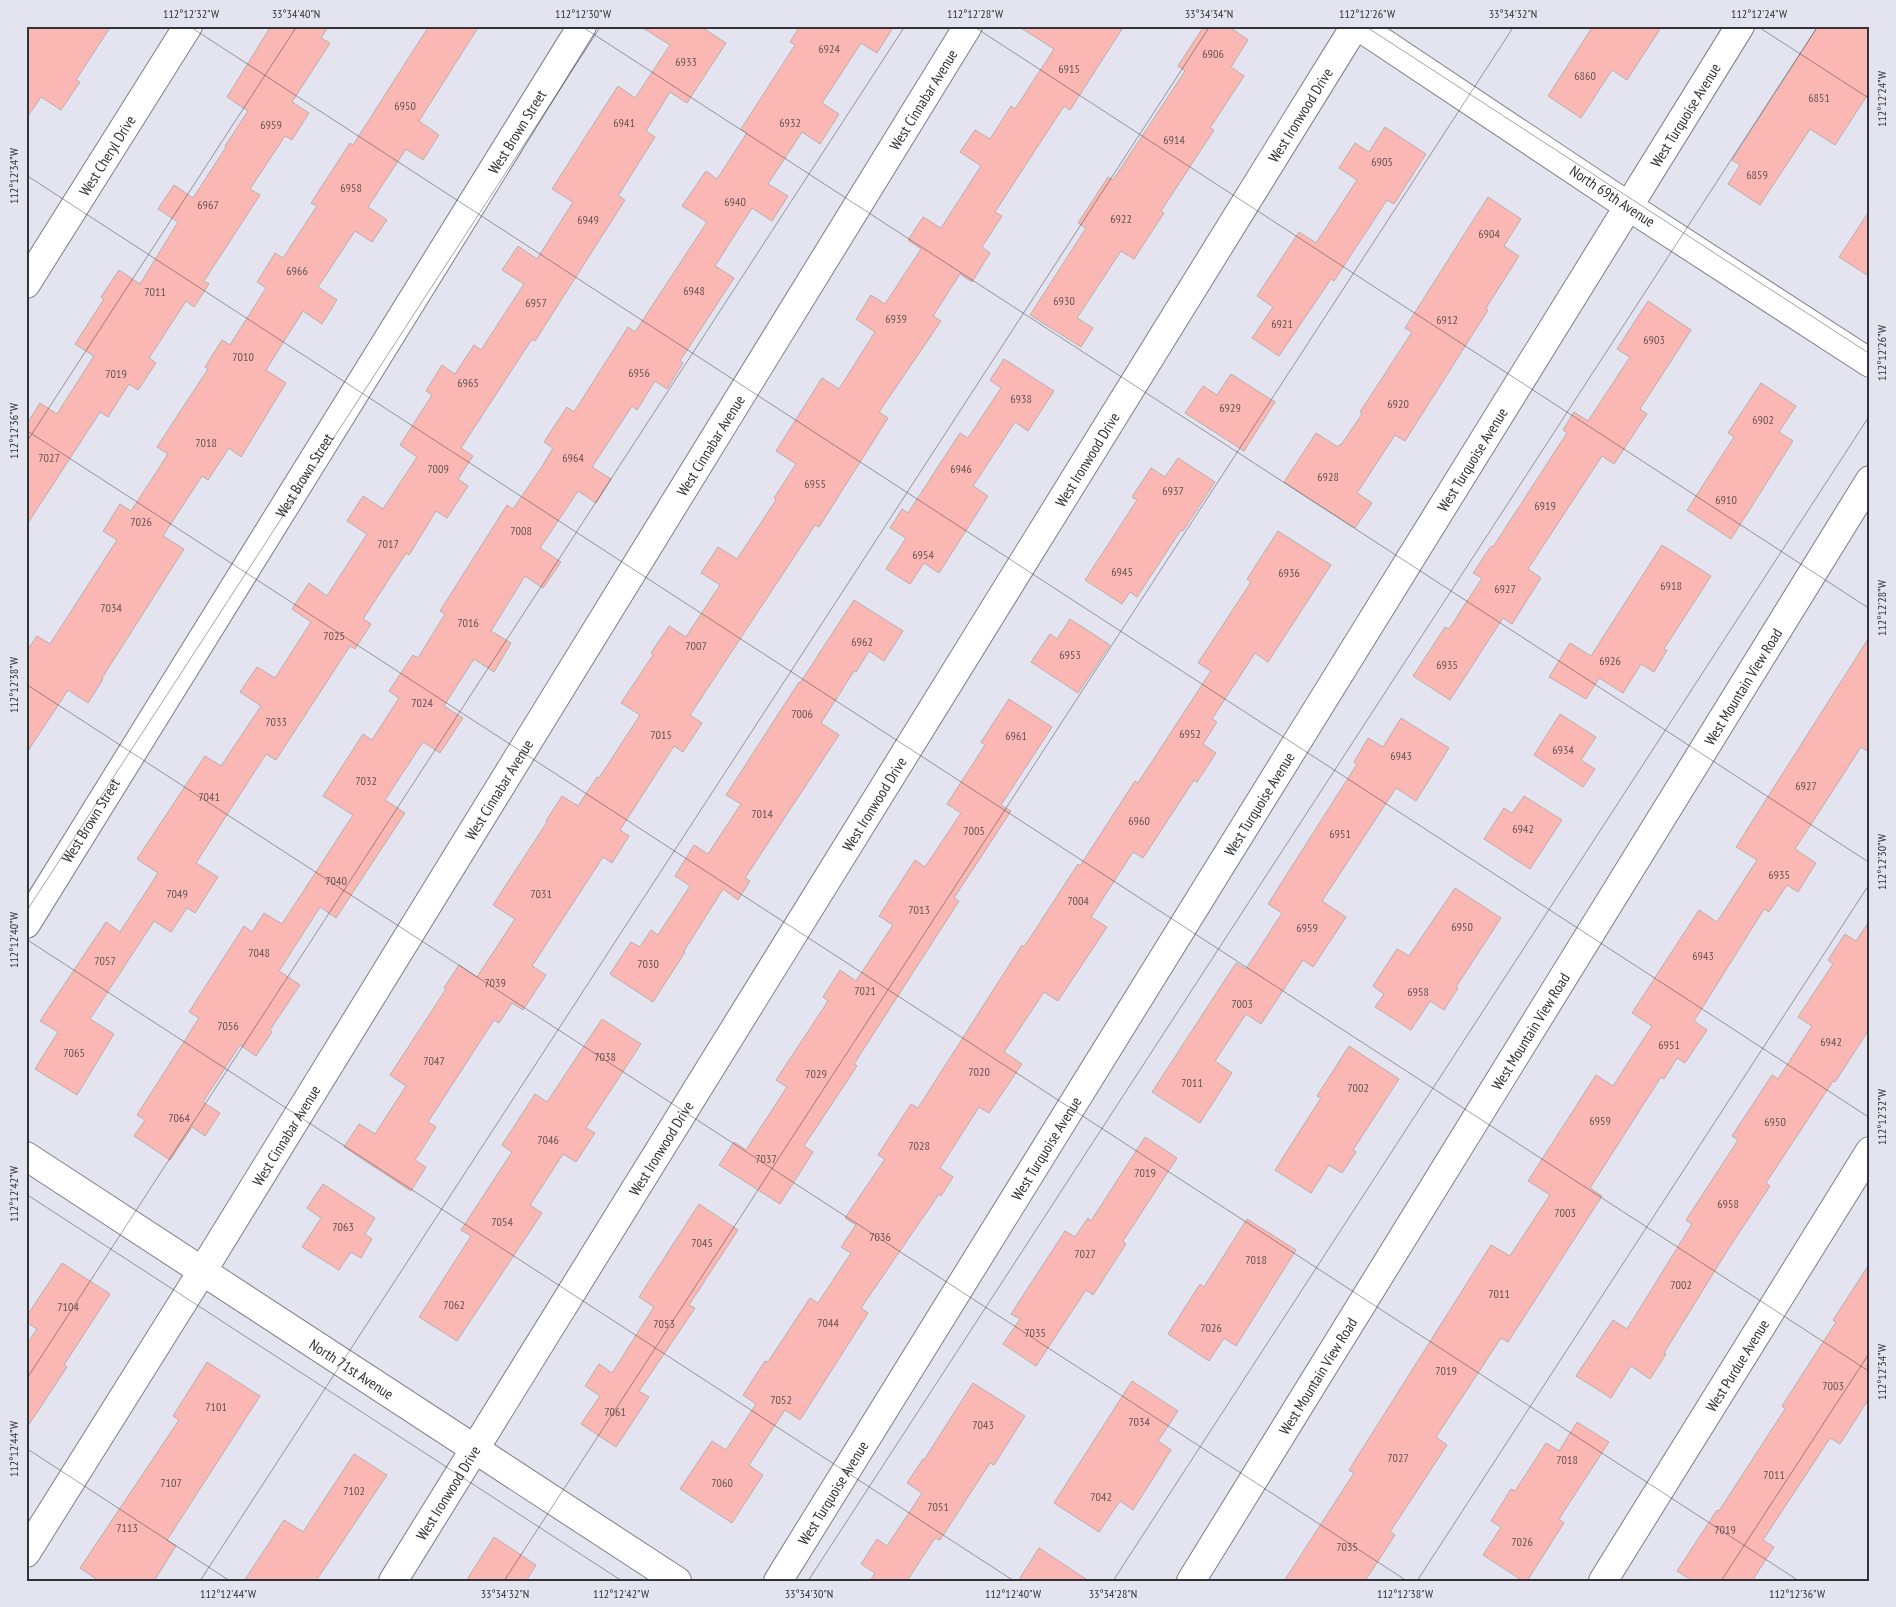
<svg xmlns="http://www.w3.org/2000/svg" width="1896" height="1607" font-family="'PT Sans Narrow',sans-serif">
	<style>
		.building { fill: #fbb7b3; stroke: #baaead }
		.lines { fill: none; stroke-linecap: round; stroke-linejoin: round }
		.minor-casing { stroke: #7e7f89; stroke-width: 30 }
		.tertiary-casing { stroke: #7e7f89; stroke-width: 30 }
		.minor { stroke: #fff; stroke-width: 28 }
		.tertiary { stroke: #fff; stroke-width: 28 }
		.ticks { fill: none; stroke: #323336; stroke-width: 1; stroke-opacity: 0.45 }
		.labels { text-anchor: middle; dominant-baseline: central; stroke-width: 4.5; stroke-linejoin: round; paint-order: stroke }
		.number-label { font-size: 12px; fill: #645455 }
		.street-label { font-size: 15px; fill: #323336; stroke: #e3e4ef }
		.neatline { fill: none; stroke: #323336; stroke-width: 2 }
		.ticks-label { font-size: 12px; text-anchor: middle; fill: #323336 }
	</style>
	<rect width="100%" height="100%" fill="#e3e4ef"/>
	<!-- building -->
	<path class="building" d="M26 26H111L76 80 80 82 61 110 41 97 26 119Z
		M271 26H329L321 38 330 43 292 102 309 113 292 140 285 136 250 189 260 195 204 281 209 284 194 307 186 301 149 358 156 363 138 390 129 384 108 417 100 412 26 526V425L40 403 57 414 94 356 75 344 104 299 101 297 119 270 140 284 178 222 158 209 174 185 193 198 226 147 225 146 248 111 227 97Z
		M429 26H479L419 121 439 135 423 160 406 149 368 207 387 220 372 242 355 231 318 287 337 300 322 324 303 311 266 370 286 383 241 457 229 448 208 480 202 476 163 536 184 549 102 678 103 679 88 703 68 690 26 754V652L37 636 50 644 117 540 103 531 120 504 131 511 168 454 157 447 208 369 205 367 222 340 230 345 266 288 257 282 275 253 283 258 317 206 311 203 350 143 353 145Z
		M640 26H700L726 43 687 103 670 92 646 131 655 137 618 196 625 200 535 341 532 339 461 448 473 456 458 479 468 486 447 518 436 511 409 555 406 553 363 619 371 624 355 649 350 646 276 760 266 754 196 863 218 877 195 913 187 908 171 932 154 921 90 1019 114 1034 77 1095 35 1069 58 1032 40 1021 106 922 120 932 158 873 137 859 205 756 221 766 261 706 240 692 257 667 275 678 311 622 292 609 309 583 327 596 367 534 347 521 363 496 383 509 417 457 400 445 432 395 426 391 442 365 455 374 474 345 481 350 524 284 502 270 518 246 537 259 573 202 552 189 618 86 635 98 670 45Z
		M800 26H894L877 53 861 43 822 103 839 114 820 144 802 132 768 184 788 196 772 221 752 208 715 266 734 278 680 361 683 363 667 389 655 381 637 410 632 406 592 467 611 479 596 503 578 491 540 548 561 562 543 588 525 576 491 631 511 643 494 672 474 659 444 706 463 718 440 753 423 742 385 800 405 813 336 918 320 907 279 971 300 985 270 1030 272 1032 256 1056 240 1045 203 1102 220 1113 205 1136 192 1127 170 1160 134 1136 145 1120 137 1115 199 1018 189 1012 244 926 252 932 264 913 282 924 353 815 323 796 363 734 372 740 399 698 389 691 413 655 418 658 445 614 440 611 507 505 513 509 541 468 553 448 544 442 567 407 574 412 628 327 635 332 707 222 682 206 706 171 717 179 747 133 741 129 795 45 790 42Z
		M1018 26H1124L1070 110 1064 106 995 212 1002 216 982 247 990 253 972 282 960 274 933 316 941 321 879 412 888 418 819 527 815 525 690 715 702 723 683 752 674 746 620 830 629 836 612 863 603 857 532 966 546 975 523 1010 512 1003 499 1023 494 1020 428 1122 436 1127 415 1160 426 1167 411 1191 344 1147 359 1124 375 1134 406 1086 390 1075 446 989 444 988 459 965 477 977 515 919 493 905 547 822 546 821 562 796 578 806 597 777 599 778 640 715 621 703 653 655 651 653 669 626 686 637 720 585 701 573 718 547 737 559 776 500 774 498 796 464 776 451 822 378 839 389 875 332 856 319 871 295 885 304 921 249 908 240 923 217 941 228 981 166 960 152 975 130 990 139 1011 106 1015 109 1054 49Z
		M1204 26H1228L1248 40 1231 67 1244 76 1210 128 1214 130 1161 211 1164 213 1134 259 1121 251 1077 318 1093 328 1081 347 1030 315 1086 228 1078 223 1108 177 1113 180 1185 71 1178 66Z
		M1593 26H1662L1627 80 1612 70 1581 118 1548 96Z
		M1818 26H1870V91L1835 145 1810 129 1760 205 1728 184 1740 165 1732 160Z
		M1385 127 1426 154 1394 204 1387 200 1334 281 1331 279 1279 356 1252 338 1273 307 1257 296 1299 232 1316 243 1357 180 1339 168 1355 143 1369 152Z
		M1488 197 1521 219 1504 246 1519 256 1486 308 1488 310 1405 441 1395 435 1357 493 1372 503 1355 528 1284 482 1316 433 1338 447 1340 444 1341 445 1362 414 1360 412 1412 332 1405 328Z
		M1870 210V277L1839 257Z
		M1648 301 1691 330 1640 409 1647 414 1614 464 1602 456 1528 569 1541 578 1512 624 1503 618 1450 700 1413 676 1445 627 1449 629 1482 578 1473 573 1491 546 1493 547 1567 433 1563 430 1574 412 1588 421 1630 357 1617 349Z
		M1004 359 1054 391 1028 431 1015 422 973 486 988 496 939 573 924 563 910 584 886 569 906 538 890 528 902 509 908 513 960 433 968 438 1001 388 990 380Z
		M1231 374 1275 402 1244 451 1185 413 1203 386 1217 395Z
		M1761 383 1796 406 1779 432 1793 441 1731 539 1687 510 1734 437 1728 433Z
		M1178 458 1215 482 1183 531 1181 530 1137 597 1130 592 1122 604 1085 580 1137 500 1132 497 1151 468 1165 477Z
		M1278 531 1331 565 1268 662 1255 653 1212 719 1217 722 1203 744 1216 753 1197 782 1194 780 1143 858 1133 852 1091 917 1107 927 1058 1001 1044 992 1004 1052 1022 1064 989 1113 979 1107 940 1168 953 1177 941 1196 939 1194 861 1308 868 1313 800 1420 785 1410 749 1465 763 1475 732 1523 680 1489 712 1441 726 1450 756 1404 743 1395 765 1361 768 1362 810 1298 818 1303 851 1253 841 1247 856 1225 845 1218 885 1159 878 1155 911 1104 918 1108 1022 945 1024 947 1078 864 1080 866 1135 781 1138 783 1211 671 1198 663 1251 582 1247 579Z
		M1662 545 1711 576 1664 649 1667 650 1654 672 1641 664 1623 693 1599 678 1586 699 1549 677 1570 643 1591 656Z
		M854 600 903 631 884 661 869 651 856 672 854 671 821 723 839 735 745 878 750 881 738 900 723 889 684 951 685 952 653 1002 610 974 631 942 640 947 651 930 658 935 690 886 675 876 694 845 708 854 741 804 726 795 799 682 800 683Z
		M1070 619 1110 645 1078 693 1031 662 1050 634 1057 639Z
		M1870 636V753L1861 747 1795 849 1816 863 1798 892 1787 885 1769 912 1764 909 1694 1021 1707 1030 1685 1063 1677 1058 1664 1079 1661 1077 1590 1188 1602 1196 1508 1342 1501 1338 1436 1437 1447 1445 1390 1532 1395 1535 1365 1581H1284L1354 1473 1349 1470 1491 1245 1510 1256 1550 1195 1528 1181 1596 1075 1613 1086 1652 1026 1632 1013 1699 910 1717 922 1757 860 1736 847Z
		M1009 699 1052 727 1001 805 1011 811 954 898 959 901 854 1064 857 1066 804 1146 813 1152 780 1204 719 1165 734 1142 746 1150 787 1087 776 1080 828 1001 823 997 840 970 856 981 893 925 879 916 915 860 925 867 961 813 947 804 985 745 981 742Z
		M1560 714 1596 737 1581 760 1595 769 1583 787 1534 755Z
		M1401 718 1449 748 1416 801 1396 788 1322 901 1346 917 1313 967 1303 960 1261 1024 1246 1014 1215 1061 1232 1073 1200 1123 1152 1092 1236 963 1246 969 1282 913 1268 904 1357 764 1354 762 1368 738 1383 747Z
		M1524 796 1562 820 1530 869 1484 839 1504 808 1512 813Z
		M1455 888 1501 918 1456 987 1458 988 1444 1010 1430 1001 1411 1030 1375 1007 1384 994 1373 986 1397 949 1409 956Z
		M1870 920V1028L1835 1082 1833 1081 1766 1183 1770 1186 1729 1248 1664 1353 1666 1354 1650 1379 1631 1366 1611 1398 1576 1376 1613 1320 1627 1329 1692 1224 1686 1220 1738 1140 1732 1136 1772 1075 1778 1079 1812 1026 1798 1017 1833 964 1828 960 1845 934 1856 941Z
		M602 1019 641 1044 586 1128 595 1133 576 1162 563 1154 530 1205 542 1213 457 1341 419 1317 471 1236 461 1230 512 1152 502 1145 535 1094 547 1102Z
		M1349 1046 1399 1079 1353 1150 1356 1152 1342 1173 1329 1165 1311 1193 1275 1170 1321 1098 1317 1096Z
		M1145 1137 1177 1158 1123 1241 1126 1244 1093 1295 1086 1290 1036 1366 1003 1344 1020 1319 1011 1314 1065 1231 1075 1237 1088 1218 1091 1221Z
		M323 1184 375 1218 365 1234 372 1239 361 1258 351 1252 339 1270 302 1247 321 1218 307 1208Z
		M699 1204 738 1230 689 1305 695 1308 639 1391 649 1397 616 1447 581 1424 600 1396 585 1386 599 1364 612 1373 654 1307 639 1297Z
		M1247 1219 1296 1250 1236 1346 1224 1338 1209 1361 1168 1334 1200 1284 1204 1287Z
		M62 1263 110 1294 64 1365 67 1367 26 1429V1346L37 1329 26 1322V1317Z
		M1870 1263V1397L1840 1444 1830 1438 1763 1540 1774 1547 1752 1581H1693L1677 1571 1717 1510 1719 1511 1785 1409 1782 1406 1836 1322 1833 1320Z
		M207 1362 260 1396 167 1540 176 1546 154 1581H99L80 1568 179 1420 173 1416Z
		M1132 1381 1178 1411 1158 1441 1171 1450 1133 1510 1120 1501 1099 1532 1054 1503Z
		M973 1383 1025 1416 994 1465 990 1463 940 1540 935 1538 907 1581H870L875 1573 861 1564 877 1539 887 1546 922 1493 907 1483 923 1459 924 1460Z
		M1577 1422 1609 1442 1559 1519 1564 1523 1527 1581H1523L1483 1555 1501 1527 1491 1521 1511 1489 1515 1491 1546 1443 1559 1451Z
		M354 1454 387 1475 316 1581H244L284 1520 303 1532Z
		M494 1537 536 1565 526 1581H466Z
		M1039 1548 1089 1581H1018Z"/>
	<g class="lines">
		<defs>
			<g id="minor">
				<path id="s1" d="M1358 26 1628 206 1870 363"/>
				<path id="s2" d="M26 284 188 26"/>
				<path id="s3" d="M26 924 582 26"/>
				<path id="s4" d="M26 1553 203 1270 968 26"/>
				<path id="s5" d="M393 1581 1355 26"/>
				<path id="s6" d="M778 1581 1740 26"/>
				<path id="s7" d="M1603 1581 1870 1151"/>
			</g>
			<g id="tertiary">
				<path id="s8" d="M26 1156 677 1581"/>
				<path id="s9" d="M1191 1581 1870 480"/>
			</g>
		</defs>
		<!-- minor casing -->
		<use href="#minor" class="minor-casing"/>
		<!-- tertiary casing -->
		<use href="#tertiary" class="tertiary-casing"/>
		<!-- minor -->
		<use href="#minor" class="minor"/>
		<!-- tertiary -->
		<use href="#tertiary" class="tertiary"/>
	</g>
	<!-- ticks -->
	<path class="ticks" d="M189 26 1870 1118M581 26 1870 863M973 26 1870 609M1365 26 1870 354M1757 26 1870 99M26 175 1870 1372M26 430 1799 1581M26 443 297 26M26 684 1407 1581M26 912 601 26M26 939 1014 1581M26 1194 622 1581M26 1380 905 26M26 1448 230 1581M200 1581 1210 26M504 1581 1514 26M808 1581 1818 26M1113 1581 1870 415M1417 1581 1870 883M1721 1581 1870 1352"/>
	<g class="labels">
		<!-- number labels -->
		<g class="number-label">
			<text x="829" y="48">6924</text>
			<text x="1213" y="53">6906</text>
			<text x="686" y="61">6933</text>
			<text x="1069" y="68">6915</text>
			<text x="1585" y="75">6860</text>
			<text x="1819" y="97">6851</text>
			<text x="405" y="105">6950</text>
			<text x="624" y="122">6941</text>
			<text x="790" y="122">6932</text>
			<text x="271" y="124">6959</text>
			<text x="1174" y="139">6914</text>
			<text x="1382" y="161">6905</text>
			<text x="1757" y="174">6859</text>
			<text x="351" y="187">6958</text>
			<text x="735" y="201">6940</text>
			<text x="208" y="204">6967</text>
			<text x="1121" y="218">6922</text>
			<text x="588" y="219">6949</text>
			<text x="1489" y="233">6904</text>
			<text x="297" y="270">6966</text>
			<text x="694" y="290">6948</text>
			<text x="155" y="291">7011</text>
			<text x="1064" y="300">6930</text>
			<text x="536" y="302">6957</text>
			<text x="896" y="318">6939</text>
			<text x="1447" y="319">6912</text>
			<text x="1282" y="323">6921</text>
			<text x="1654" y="339">6903</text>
			<text x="243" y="356">7010</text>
			<text x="639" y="372">6956</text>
			<text x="116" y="373">7019</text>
			<text x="468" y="382">6965</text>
			<text x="1021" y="398">6938</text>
			<text x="1398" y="403">6920</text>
			<text x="1230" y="407">6929</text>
			<text x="1763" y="419">6902</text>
			<text x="206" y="442">7018</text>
			<text x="49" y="457">7027</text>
			<text x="573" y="457">6964</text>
			<text x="438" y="468">7009</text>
			<text x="961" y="468">6946</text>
			<text x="1328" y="476">6928</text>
			<text x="815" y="483">6955</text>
			<text x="1173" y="490">6937</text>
			<text x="1726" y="499">6910</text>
			<text x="1545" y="505">6919</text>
			<text x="141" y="521">7026</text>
			<text x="521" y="530">7008</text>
			<text x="388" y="543">7017</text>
			<text x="923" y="554">6954</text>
			<text x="1122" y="571">6945</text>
			<text x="1289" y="572">6936</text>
			<text x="1671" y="585">6918</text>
			<text x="1505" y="588">6927</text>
			<text x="111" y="607">7034</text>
			<text x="468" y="622">7016</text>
			<text x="334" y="635">7025</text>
			<text x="862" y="641">6962</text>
			<text x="696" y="645">7007</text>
			<text x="1070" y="654">6953</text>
			<text x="1610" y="660">6926</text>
			<text x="1447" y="664">6935</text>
			<text x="422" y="702">7024</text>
			<text x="802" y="713">7006</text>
			<text x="276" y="721">7033</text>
			<text x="1190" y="733">6952</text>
			<text x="661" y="734">7015</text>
			<text x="1016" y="735">6961</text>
			<text x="1563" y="749">6934</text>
			<text x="1401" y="755">6943</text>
			<text x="366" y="780">7032</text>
			<text x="1806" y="785">6927</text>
			<text x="209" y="796">7041</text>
			<text x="762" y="813">7014</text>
			<text x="1139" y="820">6960</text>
			<text x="1523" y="828">6942</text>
			<text x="974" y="830">7005</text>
			<text x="1340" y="833">6951</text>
			<text x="1779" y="874">6935</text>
			<text x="336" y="880">7040</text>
			<text x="177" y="893">7049</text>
			<text x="541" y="893">7031</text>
			<text x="1078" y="900">7004</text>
			<text x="919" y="909">7013</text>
			<text x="1462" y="926">6950</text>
			<text x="1307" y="927">6959</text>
			<text x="259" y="952">7048</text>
			<text x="1703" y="955">6943</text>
			<text x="105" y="960">7057</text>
			<text x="648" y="963">7030</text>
			<text x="495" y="982">7039</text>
			<text x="865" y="990">7021</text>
			<text x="1418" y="991">6958</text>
			<text x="1242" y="1003">7003</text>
			<text x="228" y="1025">7056</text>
			<text x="1831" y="1041">6942</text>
			<text x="1669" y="1044">6951</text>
			<text x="74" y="1052">7065</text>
			<text x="605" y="1056">7038</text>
			<text x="434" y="1060">7047</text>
			<text x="979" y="1071">7020</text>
			<text x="816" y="1073">7029</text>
			<text x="1192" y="1082">7011</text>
			<text x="1358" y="1087">7002</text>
			<text x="179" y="1117">7064</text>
			<text x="1600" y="1120">6959</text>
			<text x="1775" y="1121">6950</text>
			<text x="548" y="1139">7046</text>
			<text x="919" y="1145">7028</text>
			<text x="766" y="1158">7037</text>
			<text x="1145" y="1172">7019</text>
			<text x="1728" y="1203">6958</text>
			<text x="1565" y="1212">7003</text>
			<text x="502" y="1221">7054</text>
			<text x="343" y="1226">7063</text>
			<text x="880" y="1236">7036</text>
			<text x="702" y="1242">7045</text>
			<text x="1085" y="1253">7027</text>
			<text x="1256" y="1259">7018</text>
			<text x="1681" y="1284">7002</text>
			<text x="1499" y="1293">7011</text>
			<text x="454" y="1304">7062</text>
			<text x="68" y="1306">7104</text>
			<text x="828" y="1322">7044</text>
			<text x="664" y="1323">7053</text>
			<text x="1211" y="1327">7026</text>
			<text x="1035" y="1332">7035</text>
			<text x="1446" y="1370">7019</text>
			<text x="1833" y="1385">7003</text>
			<text x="781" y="1399">7052</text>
			<text x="216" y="1406">7101</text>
			<text x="615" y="1411">7061</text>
			<text x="1139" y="1421">7034</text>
			<text x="983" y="1424">7043</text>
			<text x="1398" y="1457">7027</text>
			<text x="1567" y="1459">7018</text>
			<text x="1774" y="1474">7011</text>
			<text x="171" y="1482">7107</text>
			<text x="722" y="1482">7060</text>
			<text x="354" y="1490">7102</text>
			<text x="1101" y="1496">7042</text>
			<text x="938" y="1506">7051</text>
			<text x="127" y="1527">7113</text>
			<text x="1725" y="1529">7019</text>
			<text x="1522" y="1541">7026</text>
			<text x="1347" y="1546">7035</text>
		</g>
		<!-- street labels -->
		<g class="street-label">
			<text stroke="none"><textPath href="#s4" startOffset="1708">West Cinnabar Avenue</textPath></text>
			<text stroke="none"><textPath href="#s5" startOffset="1724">West Ironwood Drive</textPath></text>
			<text stroke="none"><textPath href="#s6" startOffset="1724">West Turquoise Avenue</textPath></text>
			<text stroke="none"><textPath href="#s3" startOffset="932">West Brown Street</textPath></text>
			<text stroke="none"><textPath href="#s2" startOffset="152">West Cheryl Drive</textPath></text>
			<text stroke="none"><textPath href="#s1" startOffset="306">North 69th Avenue</textPath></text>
			<text stroke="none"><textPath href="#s4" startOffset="1302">West Cinnabar Avenue</textPath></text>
			<text stroke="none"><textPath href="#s5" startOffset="1319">West Ironwood Drive</textPath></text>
			<text stroke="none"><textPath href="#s6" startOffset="1319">West Turquoise Avenue</textPath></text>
			<text stroke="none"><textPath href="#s3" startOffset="528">West Brown Street</textPath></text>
			<text stroke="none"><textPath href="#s9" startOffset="1051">West Mountain View Road</textPath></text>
			<text stroke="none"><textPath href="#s4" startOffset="898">West Cinnabar Avenue</textPath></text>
			<text stroke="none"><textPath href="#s6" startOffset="914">West Turquoise Avenue</textPath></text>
			<text stroke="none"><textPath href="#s5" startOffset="914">West Ironwood Drive</textPath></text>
			<text stroke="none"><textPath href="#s3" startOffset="122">West Brown Street</textPath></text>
			<text stroke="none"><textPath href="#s9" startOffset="646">West Mountain View Road</textPath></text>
			<text stroke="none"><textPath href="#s4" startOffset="492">West Cinnabar Avenue</textPath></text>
			<text stroke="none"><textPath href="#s5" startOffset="509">West Ironwood Drive</textPath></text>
			<text stroke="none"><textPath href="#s6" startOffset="509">West Turquoise Avenue</textPath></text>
			<text stroke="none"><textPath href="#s7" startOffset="254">West Purdue Avenue</textPath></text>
			<text stroke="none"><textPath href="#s8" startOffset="389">North 71st Avenue</textPath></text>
			<text stroke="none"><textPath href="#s9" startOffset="241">West Mountain View Road</textPath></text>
			<text stroke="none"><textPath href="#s5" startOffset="104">West Ironwood Drive</textPath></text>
			<text stroke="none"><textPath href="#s6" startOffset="104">West Turquoise Avenue</textPath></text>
		</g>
	</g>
	<!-- border -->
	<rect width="1896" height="1607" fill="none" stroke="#e3e4ef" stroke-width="55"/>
	<rect x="28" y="28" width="1840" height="1552" class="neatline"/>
	<g class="ticks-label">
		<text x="191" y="18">112°12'32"W</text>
		<text x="296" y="18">33°34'40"N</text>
		<text x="583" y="18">112°12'30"W</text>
		<text x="975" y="18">112°12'28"W</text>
		<text x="1209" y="18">33°34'34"N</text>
		<text x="1367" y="18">112°12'26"W</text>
		<text x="1513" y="18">33°34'32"N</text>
		<text x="1759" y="18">112°12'24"W</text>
		<text transform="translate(1882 99) rotate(-90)" y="4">112°12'24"W</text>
		<text transform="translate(14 176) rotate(-90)" y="4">112°12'34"W</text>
		<text transform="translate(1882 353) rotate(-90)" y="4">112°12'26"W</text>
		<text transform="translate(14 431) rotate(-90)" y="4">112°12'36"W</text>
		<text transform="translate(1882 608) rotate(-90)" y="4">112°12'28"W</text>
		<text transform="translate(14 685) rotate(-90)" y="4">112°12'38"W</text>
		<text transform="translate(1882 862) rotate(-90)" y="4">112°12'30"W</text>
		<text transform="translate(14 940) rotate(-90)" y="4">112°12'40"W</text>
		<text transform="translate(1882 1117) rotate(-90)" y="4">112°12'32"W</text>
		<text transform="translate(14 1194) rotate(-90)" y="4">112°12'42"W</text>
		<text transform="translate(1882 1372) rotate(-90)" y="4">112°12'34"W</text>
		<text transform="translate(14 1449) rotate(-90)" y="4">112°12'44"W</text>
		<text x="228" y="1598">112°12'44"W</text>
		<text x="505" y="1598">33°34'32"N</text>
		<text x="621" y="1598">112°12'42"W</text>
		<text x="809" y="1598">33°34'30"N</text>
		<text x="1013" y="1598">112°12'40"W</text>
		<text x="1113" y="1598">33°34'28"N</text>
		<text x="1405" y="1598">112°12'38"W</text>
		<text x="1797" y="1598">112°12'36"W</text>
	</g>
</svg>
